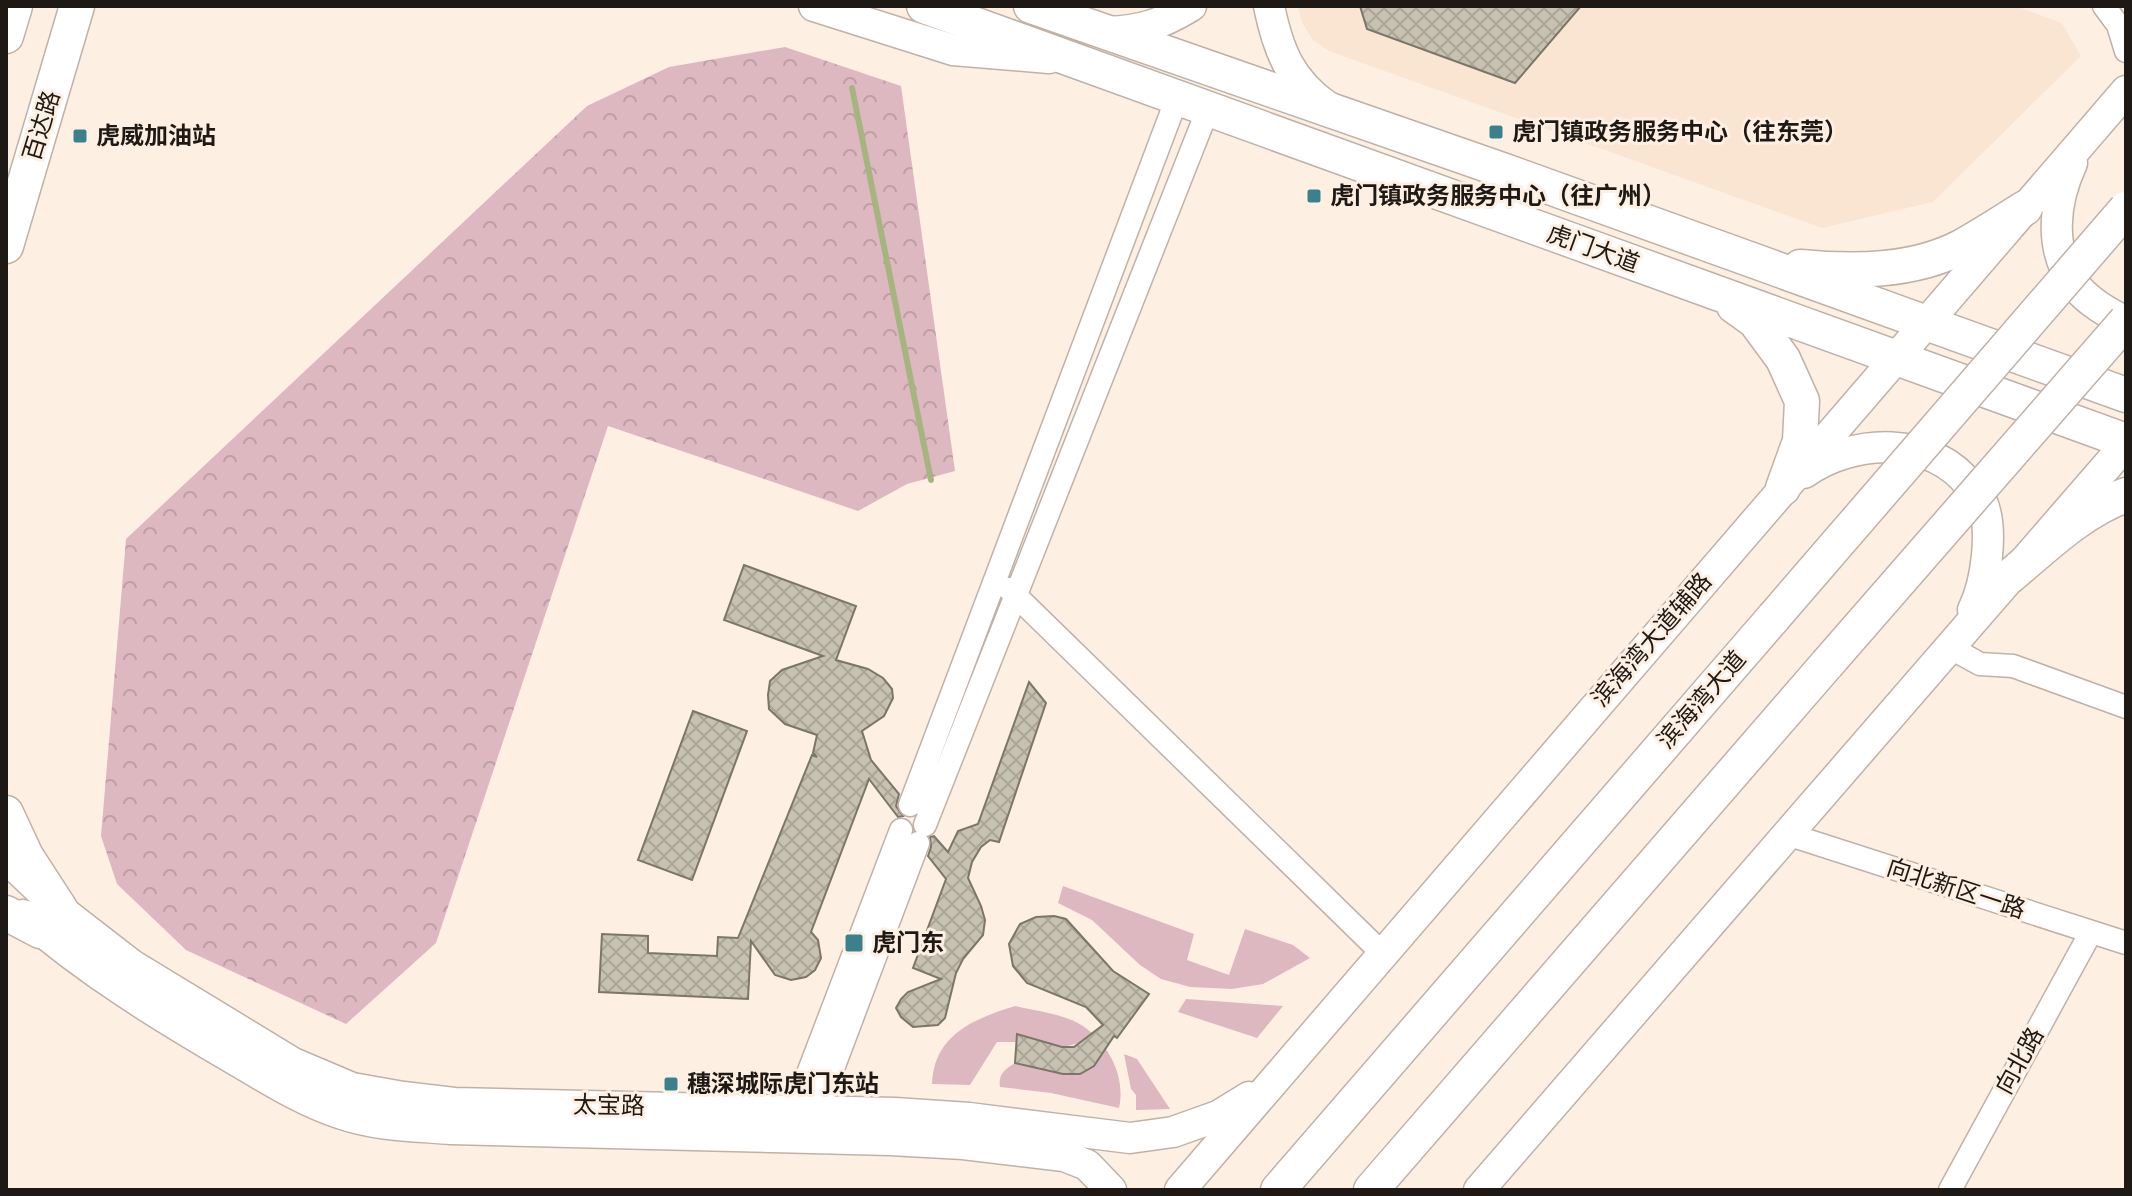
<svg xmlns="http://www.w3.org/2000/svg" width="2132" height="1196" font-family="'Varela Round','Noto Sans SC',sans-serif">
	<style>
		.built { fill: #fae5d3 }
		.green { fill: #deb8c1 }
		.forest { fill: url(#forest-crowns) }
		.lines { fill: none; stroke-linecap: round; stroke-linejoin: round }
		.stream { stroke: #a6b580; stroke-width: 6 }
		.building { fill: url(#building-cross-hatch); stroke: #7b7667; stroke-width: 2 }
		.minor-casing { stroke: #c0b1a6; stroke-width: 25 }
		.secondary-casing { stroke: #c0b1a6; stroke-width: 33 }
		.primary-casing { stroke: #c0b1a6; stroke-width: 37 }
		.minor { stroke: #fff; stroke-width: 22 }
		.secondary { stroke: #fff; stroke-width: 30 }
		.primary { stroke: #fff; stroke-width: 34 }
		.primary-bridge-casing { stroke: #c0b1a6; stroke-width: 37; stroke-linecap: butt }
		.primary-bridge { stroke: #fff; stroke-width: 34 }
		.poi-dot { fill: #3b818d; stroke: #feefe3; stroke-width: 3 }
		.labels { text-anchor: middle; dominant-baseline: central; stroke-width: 6; stroke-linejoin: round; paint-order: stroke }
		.street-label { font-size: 24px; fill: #1e1915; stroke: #feefe3 }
		.poi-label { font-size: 24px; font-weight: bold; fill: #1e1915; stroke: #feefe3; text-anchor: start }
	</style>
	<defs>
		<pattern id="forest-crowns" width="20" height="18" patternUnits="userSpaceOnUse" patternTransform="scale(2)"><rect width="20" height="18" fill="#deb8c1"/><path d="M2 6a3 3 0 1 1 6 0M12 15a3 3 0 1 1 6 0" fill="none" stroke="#be9ea5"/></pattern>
		<pattern id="building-cross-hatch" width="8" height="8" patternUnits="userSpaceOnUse" patternTransform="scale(2)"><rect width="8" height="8" fill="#c7c1b1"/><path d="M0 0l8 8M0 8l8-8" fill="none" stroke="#aaa597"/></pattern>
	</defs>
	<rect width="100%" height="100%" fill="#feefe3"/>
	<!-- built -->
	<path class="built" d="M1298 6H2015L2062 23 2081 56 1933 202 1822 228 1329 51 1313 40 1302 23Z"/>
	<!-- green -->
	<path class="green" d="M1063 886 1194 934 1187 960 1229 975 1245 929 1293 945 1310 958 1263 984 1232 989 1190 987 1161 979 1140 965 1092 920 1058 903Z
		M1186 999 1283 1006 1257 1038 1178 1012Z
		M1015 1006C1036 1011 1065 1014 1083 1026 1109 1044 1126 1077 1119 1108L1051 1093 1000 1087C998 1074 1005 1069 1015 1063L1080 1074 1094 1066 1105 1049 1086 1038C1062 1056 1043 1039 1016 1034L1017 1042H997L970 1085 932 1084C934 1035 973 1019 1015 1006Z
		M1124 1054 1137 1059 1170 1109 1136 1110V1095L1131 1089Z"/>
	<!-- forest -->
	<path class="forest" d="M785 47 901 86 955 471 907 484 858 511 608 426 436 943 346 1024 186 950 117 884 101 836 126 539 587 106 669 67Z"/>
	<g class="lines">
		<!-- stream -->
		<path class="stream" d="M852 88 931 480"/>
	</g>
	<!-- building -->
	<path class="building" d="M1360 6H1581L1515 83 1367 29Z
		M744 565 856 606 836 660 868 669 883 678 892 689 893 698 884 716 862 731 871 760 899 794 896 806 903 816 898 817 869 779 811 932 818 940 821 958 815 970 806 977 791 980 775 975 751 941 748 999 599 992 602 934 648 936V953L717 956 718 937 738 938 812 755 817 757 813 753 817 735 785 724 769 709 768 695 770 681 782 670 823 656 724 620Z
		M1029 682 1046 703 999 842 990 840 981 847 972 862 968 878 981 906 985 920 983 935 963 959 956 973 945 1018 938 1025 913 1027 901 1017 896 1008 901 999 908 992 941 979 913 968 946 879 928 856 931 847 930 837 934 836 948 852 958 831 978 824Z
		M693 711 747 731 692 880 638 860Z
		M1054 916 1066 919 1113 971 1149 994 1117 1038 1114 1036 1094 1066 1080 1074H1063L1015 1063 1017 1034 1062 1047H1074L1103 1025 1086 1007 1027 983 1013 966 1009 944 1020 924 1036 917Z"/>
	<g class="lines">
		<defs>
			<path id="minor" d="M2104 6 2118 25 2126 51
				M1009 589 1383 954
				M1949 647 1980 664 2013 666 2126 707
				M910 805 1177 98
				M925 825 1208 109
				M1787 834 2126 943
				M794 1110 901 830
				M817 1111 918 843
				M1950 1190 2091 932"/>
			<path id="secondary" d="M814 6 953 50 1049 58
				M1269 6C1278 50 1290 81 1328 107
				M1107 32C1142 31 1161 24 1191 6
				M2072 163C2054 202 2048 250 2076 286 2088 302 2109 313 2126 322
				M1804 473C1853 438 1933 435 1971 487 1975 491 1980 497 1982 502 1994 530 1986 584 1973 610
				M6 858 61 910 132 965 293 1063 352 1088 403 1097 454 1103 895 1113 969 1118 1130 1138 1173 1132 1218 1116 1249 1097
				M23 915C87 971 160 1016 234 1059 268 1079 304 1102 342 1114 377 1126 415 1126 451 1129L890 1140 963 1144 1064 1156 1087 1165 1111 1190
				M1180 1190 2126 91
				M1479 1190 2126 444"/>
			<path id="primary" d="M924 6 2126 441
				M1031 6 1505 171 2126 395
				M6 36 15 6
				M6 246 77 6
				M1800 267C1853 272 1913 272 1961 247 1983 235 2004 221 2025 208
				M1734 306 1755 321 1783 359 1802 401 1800 441 1783 488
				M2009 577C2045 547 2081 511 2126 495
				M6 813 26 856 61 910
				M6 913 40 931
				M1278 1190 1774 617
				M1371 1190 1827 664"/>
		</defs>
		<!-- minor casing -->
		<use href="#minor" class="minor-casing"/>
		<!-- secondary casing -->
		<use href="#secondary" class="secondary-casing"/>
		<!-- primary casing -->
		<use href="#primary" class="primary-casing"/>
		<!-- minor -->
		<use href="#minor" class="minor"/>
		<!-- secondary -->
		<use href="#secondary" class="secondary"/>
		<!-- primary -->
		<use href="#primary" class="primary"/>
		<defs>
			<path id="primary-bridge" d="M1774 617 2126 209
				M1827 664 2126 321"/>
		</defs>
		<!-- primary-bridge casing -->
		<use href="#primary-bridge" class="primary-bridge-casing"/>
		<!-- primary-bridge -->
		<use href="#primary-bridge" class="primary-bridge"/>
	</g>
	<!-- markers -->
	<g class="poi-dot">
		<rect x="1488" y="124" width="16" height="16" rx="4"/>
		<rect x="72" y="128" width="16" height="16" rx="4"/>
		<rect x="1306" y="188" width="16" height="16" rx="4"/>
		<rect x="844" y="933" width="20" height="20" rx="4"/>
		<rect x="663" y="1076" width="16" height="16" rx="4"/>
	</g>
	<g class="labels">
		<!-- street labels -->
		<g class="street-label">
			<text transform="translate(42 126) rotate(-73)">百达路</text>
			<text transform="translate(1593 249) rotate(20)">虎门大道</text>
			<text transform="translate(1652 640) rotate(-49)">滨海湾大道辅路</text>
			<text transform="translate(1702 700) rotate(-49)">滨海湾大道</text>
			<text transform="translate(1956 889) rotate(18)">向北新区一路</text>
			<text transform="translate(2020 1061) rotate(-61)">向北路</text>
			<text transform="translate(609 1106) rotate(1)">太宝路</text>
		</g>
		<!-- poi labels -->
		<g class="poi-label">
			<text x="1512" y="132">虎门镇政务服务中心（往东莞）</text>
			<text x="96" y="136">虎威加油站</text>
			<text x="1330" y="196">虎门镇政务服务中心（往广州）</text>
			<text x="872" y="943">虎门东</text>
			<text x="687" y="1084">穗深城际虎门东站</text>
		</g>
	</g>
	<!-- border -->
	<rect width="2132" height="1196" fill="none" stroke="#1e1915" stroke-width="16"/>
</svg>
